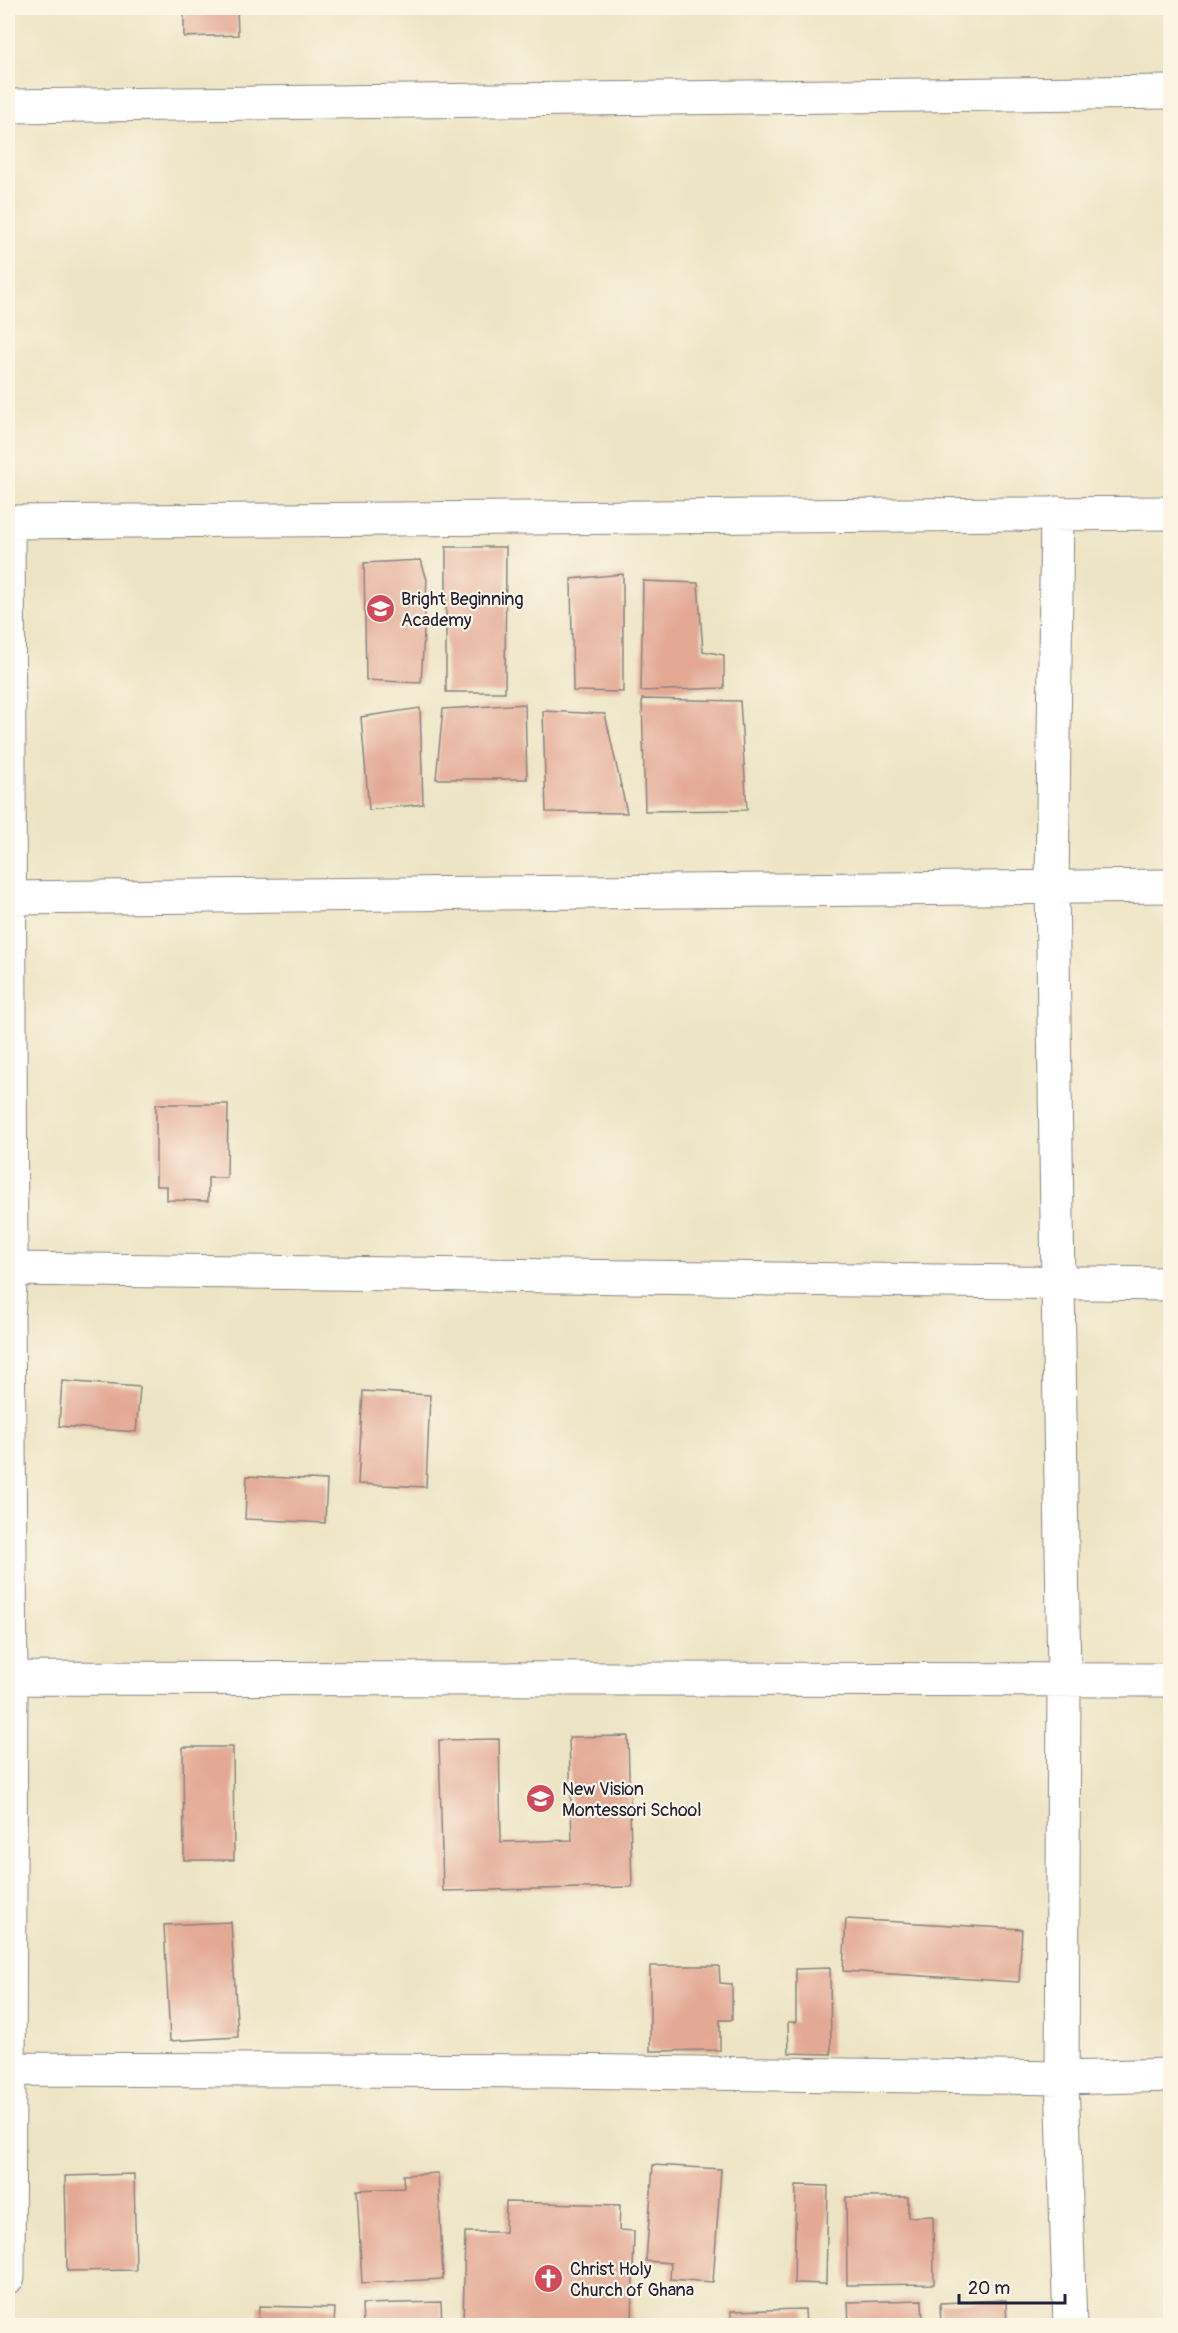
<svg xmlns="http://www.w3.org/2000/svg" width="1178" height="2333" font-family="Pangolin,sans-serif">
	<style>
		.building { fill: #e3a994 }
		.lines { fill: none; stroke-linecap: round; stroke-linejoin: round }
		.street-casing { stroke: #888380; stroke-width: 35 }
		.street { stroke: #fff; stroke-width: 33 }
		.labels { text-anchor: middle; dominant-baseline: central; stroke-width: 4.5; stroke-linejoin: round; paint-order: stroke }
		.poi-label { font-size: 18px; fill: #22223b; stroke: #fcf5e5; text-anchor: start }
	</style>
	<rect width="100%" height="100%" fill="#fcf5e5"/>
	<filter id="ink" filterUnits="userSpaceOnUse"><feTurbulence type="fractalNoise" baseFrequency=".0167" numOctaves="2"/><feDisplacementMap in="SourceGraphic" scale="12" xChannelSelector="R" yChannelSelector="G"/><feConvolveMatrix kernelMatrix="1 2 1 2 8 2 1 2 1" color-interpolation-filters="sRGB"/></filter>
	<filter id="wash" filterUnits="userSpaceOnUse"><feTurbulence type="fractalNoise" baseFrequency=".008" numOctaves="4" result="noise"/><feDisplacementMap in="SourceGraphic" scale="24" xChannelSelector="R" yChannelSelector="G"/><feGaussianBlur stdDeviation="1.35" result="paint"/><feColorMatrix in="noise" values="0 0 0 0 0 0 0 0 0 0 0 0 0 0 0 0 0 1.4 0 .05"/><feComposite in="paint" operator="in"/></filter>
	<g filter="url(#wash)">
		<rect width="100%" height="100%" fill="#ede4c5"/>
		<g id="blocks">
			<!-- building -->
			<path class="building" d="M184 8H237L238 35 184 37Z
				M446 547H506L505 692H446Z
				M421 560 427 580 421 683 366 680 364 563Z
				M623 574V692L573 691 571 579Z
				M643 581 698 583 703 651 724 655V688L641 691Z
				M642 699 740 701 747 810 645 811Z
				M525 704 527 779H436L443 709Z
				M420 708 423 804 369 810 361 717Z
				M543 711 605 714 627 813 546 812Z
				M156 1104H228L227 1178H208V1201L167 1200V1186H156Z
				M62 1381 140 1387 136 1432 59 1426Z
				M363 1391 430 1395 426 1487 358 1484Z
				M247 1476 327 1480 325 1523 245 1519Z
				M628 1736 632 1887 443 1891 439 1740 499 1739 501 1842 572 1840 569 1737Z
				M183 1747H233L234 1860H184Z
				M846 1919 1022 1929 1019 1982 843 1971Z
				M231 1922 238 2037 170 2041 164 1925Z
				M650 1966H719L720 1983 732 1984V2020H720V2050L650 2051Z
				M830 1968 831 2054 789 2053 788 2022H796V1969Z
				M653 2165 721 2169 713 2282 670 2279 671 2263 646 2261Z
				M438 2173 443 2279 362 2283 357 2190 404 2188 403 2175Z
				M134 2174 136 2270 67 2271 65 2176Z
				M796 2185 828 2186 826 2284 794 2283Z
				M846 2197H908V2217L933 2216 934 2284 847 2285Z
				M506 2202 620 2205 619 2230 634 2231 632 2326H463L465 2232H505Z
				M922 2300 923 2326H849L848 2302Z
				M1006 2300 1007 2326H941L940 2303Z
				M441 2302 442 2326H363L362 2304Z
				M259 2306 335 2308 334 2326H258Z
				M805 2309 806 2326H731V2311Z"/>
		</g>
	</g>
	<g filter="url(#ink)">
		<use href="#blocks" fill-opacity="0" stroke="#888380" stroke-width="1.5"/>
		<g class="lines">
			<defs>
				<path id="street" d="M8 106 1170 92
					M1057 513 1052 886 1064 1680 1062 2078 1070 2326
					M8 522 1170 513
					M8 523 11 1269 8 1318 11 1678 8 2277
					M9 898 1170 886
					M11 1269 1170 1284
					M8 1678 1170 1680
					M8 2069 558 2071 1062 2078 1170 2075"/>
			</defs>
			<!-- street casing -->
			<use href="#street" class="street-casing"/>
			<!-- street -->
			<use href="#street" class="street"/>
		</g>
	</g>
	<!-- icons -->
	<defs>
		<symbol id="school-disc" viewBox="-11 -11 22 22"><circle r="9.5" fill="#d1495b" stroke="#fcf5e5"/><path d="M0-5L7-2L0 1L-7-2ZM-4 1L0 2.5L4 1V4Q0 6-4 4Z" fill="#fff"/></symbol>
		<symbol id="church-disc" viewBox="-11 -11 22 22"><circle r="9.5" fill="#d1495b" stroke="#fcf5e5"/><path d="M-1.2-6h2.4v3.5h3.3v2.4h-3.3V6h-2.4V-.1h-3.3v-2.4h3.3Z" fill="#fff"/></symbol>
	</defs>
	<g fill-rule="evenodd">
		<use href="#school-disc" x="364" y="592" width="33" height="33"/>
		<use href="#school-disc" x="524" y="1782" width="33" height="33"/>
		<use href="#church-disc" x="532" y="2262" width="33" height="33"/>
	</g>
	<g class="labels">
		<!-- poi labels -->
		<g class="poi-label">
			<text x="401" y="599">Bright Beginning<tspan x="401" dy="21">Academy</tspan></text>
			<text x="562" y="1789">New Vision<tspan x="562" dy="21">Montessori School</tspan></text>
			<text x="570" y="2269">Christ Holy<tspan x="570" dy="21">Church of Ghana</tspan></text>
		</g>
	</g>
	<!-- margin -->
	<rect width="1178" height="2333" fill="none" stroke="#fcf5e5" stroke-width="30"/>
	<!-- scale -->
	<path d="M959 2294v9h106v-9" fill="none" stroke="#22223b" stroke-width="3"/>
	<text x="968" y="2294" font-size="18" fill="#22223b" stroke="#fcf5e5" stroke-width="4.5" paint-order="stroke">20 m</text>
</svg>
